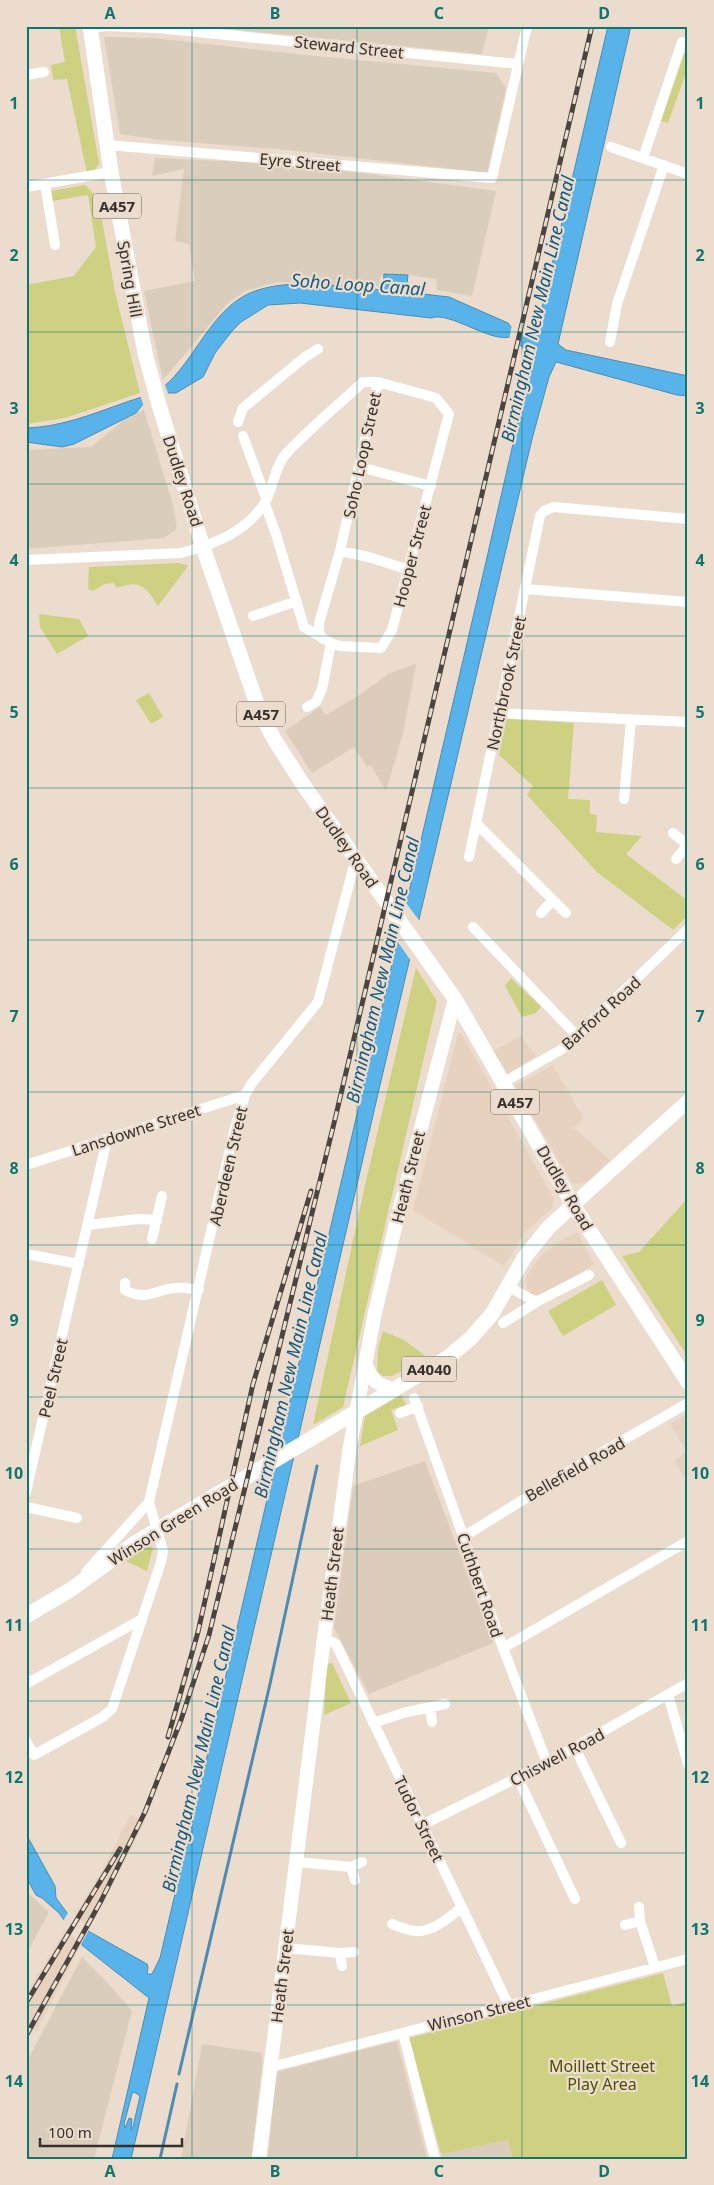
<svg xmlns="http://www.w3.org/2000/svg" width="714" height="2185" font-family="'Noto Sans',sans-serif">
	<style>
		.built { fill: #e6d2be }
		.industrial { fill: #dbcdbb }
		.education { fill: #dcccbb }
		.green { fill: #cdd181 }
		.water { fill: #57b3e9; stroke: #4d8cb0; fill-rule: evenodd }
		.pier { fill: #ebdcce }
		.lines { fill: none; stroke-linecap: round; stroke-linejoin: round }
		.stream { stroke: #4d8cb0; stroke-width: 3 }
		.minor { stroke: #fff; stroke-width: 10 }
		.secondary { stroke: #fff; stroke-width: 14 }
		.primary { stroke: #fff; stroke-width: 15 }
		.rail-casing { stroke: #4c453f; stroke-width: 5 }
		.rail { stroke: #ebdcce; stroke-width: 3; stroke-dasharray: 9; stroke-linecap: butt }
		.grid { fill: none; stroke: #0f766e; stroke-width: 1; stroke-opacity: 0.55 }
		.labels { text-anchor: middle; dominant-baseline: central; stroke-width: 4.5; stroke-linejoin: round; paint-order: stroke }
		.shield { fill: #ebdcce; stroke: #6d645d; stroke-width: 1 }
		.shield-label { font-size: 15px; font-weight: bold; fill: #37312c }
		.street-label { font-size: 16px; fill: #37312c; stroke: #ebdcce }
		.park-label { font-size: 16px; fill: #4e5006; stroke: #ebdcce }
		.water-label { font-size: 18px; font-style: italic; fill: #145a7e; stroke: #ebdcce }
		.neatline { fill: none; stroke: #0f766e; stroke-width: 2 }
		.grid-label { font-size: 16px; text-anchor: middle; font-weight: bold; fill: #0f766e }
	</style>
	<rect width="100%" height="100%" fill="#ebdcce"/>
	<!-- built -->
	<path class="built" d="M461 1033 554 1199 551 1209 525 1232 504 1266 413 1210 458 1034Z
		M521 1036 536 1056 508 1074 493 1051Z
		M553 1065 583 1118 574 1128 610 1160 587 1182 573 1184 515 1086Z
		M577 1232 594 1264 541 1297 531 1293 527 1288 526 1277 539 1258 556 1244Z
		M688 1414V1483L674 1460 687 1452 670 1424Z
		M130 1815 145 1821 36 2032 26 2026V1994L106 1864Z"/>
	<!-- industrial -->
	<path class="industrial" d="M198 26H489L482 54Z
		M104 37 153 38 296 54 496 73 506 88 487 173 288 150 160 140 120 134Z
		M155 158 293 164 496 191 472 296 437 290 436 279 408 275 384 274 380 278V286L277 282 245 291 227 304 163 380 144 291 195 281 189 244 175 241 184 169 152 176Z
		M144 410 173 505 177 529 164 538 26 549V450L91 447 124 420Z
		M26 1888 30 1895 49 1912 26 1955Z
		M82 1957 108 1983 132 2011 94 2159H26V2063Z
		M397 2041 427 2159H268L276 2072Z
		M202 2044 262 2053V2069L251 2159H181Z
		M508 2140 513 2159H443L441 2154Z"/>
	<!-- education -->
	<path class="education" d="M416 664 403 733 386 791 371 765 367 767 354 747 312 773 285 731 320 707 326 715 359 695 390 673Z
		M425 1461 493 1643 369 1694 334 1628 353 1486Z"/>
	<!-- green -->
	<path class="green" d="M59 26H75L99 163 95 170 87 173 67 79 53 80 51 65 65 62Z
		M685 52 688 53V67L668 123 661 121Z
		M85 185 98 198 115 292 140 393 65 418 26 424V285L74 276 96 247 88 195 52 201 50 191Z
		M179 563 188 566 158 606C146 587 140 579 117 588L114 583 105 584 93 591 88 589 89 567Z
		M39 614 79 619 88 636 57 654 40 627Z
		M149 693 163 717 151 724 136 700Z
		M506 719 574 723 568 799 590 800V814L597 815 596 832 642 836 626 854 688 901V915L673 930 597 872 527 795 533 786 499 755Z
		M416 968 437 1001 343 1407 313 1425 366 1181Z
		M511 978 541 1007 536 1013 522 1017 505 986Z
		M688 1198V1357L622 1256 639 1252Z
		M602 1280 616 1305 563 1336 548 1311Z
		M383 1331 404 1340 427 1357 392 1376H383L377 1371 378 1348Z
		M401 1395 406 1405 391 1410 398 1430 360 1446 365 1416Z
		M148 1544 153 1548 147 1571 126 1561Z
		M332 1663 351 1703 324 1715 327 1664Z
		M663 1973 672 2006 688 2001V2159H513L508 2140 441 2154 409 2038Z"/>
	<!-- water -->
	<path class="water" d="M608 26H631L558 344 566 350 688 376V396L677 395 556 362 549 377 532 439 377 1098 131 2159H112L149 1998 83 1946 59 1913 42 1898 36 1895 26 1877V1834L55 1886 56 1898 68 1914 90 1932 147 1964 148 1967 147 1974H152L160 1958 485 566 529 374C531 352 526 350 510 337 488 342 450 311 431 318L300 303 268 305 241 322 232 331 215 353 203 377 176 393H168L143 404 136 413 74 444 62 447 26 442V428C60 427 90 415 121 404 137 398 157 394 169 382 199 353 215 303 258 290 296 278 343 287 383 290L384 274 408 275 406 292 449 297 508 323 512 328 531 335 536 333ZM134 2092 140 2096 133 2127 131 2130 132 2119 129 2118 125 2128 124 2124 132 2094Z"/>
	<!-- pier -->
	<path class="pier" d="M512 324 522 329 518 345 509 340Z
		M164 382 169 396 144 407 140 395Z
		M404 900 421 923 411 961 395 938Z
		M69 1911 90 1928 80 1946 62 1923Z"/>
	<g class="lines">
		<!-- stream -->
		<path class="stream" d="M179 2074 270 1684 317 1466
			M160 2159 177 2084"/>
		<!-- minor -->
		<path class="minor" d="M90 28 106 26 157 28 518 64
			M26 75 44 72
			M108 145 492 178 527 26
			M611 147 688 174
			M643 158 682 42 688 44
			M45 184 55 245
			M26 187 111 172
			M610 342 617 304 664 165
			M238 422 243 408 305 357 318 349
			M243 436 266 498
			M360 467 431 486
			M340 551 369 557 409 570
			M26 560 181 553C212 545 245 533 264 504 273 490 274 468 285 455 309 429 337 406 363 382H378L436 398 449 414 392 630 381 648 340 646 331 643 304 627 276 534 265 504
			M525 589 688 602
			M253 616 297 601
			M323 639 319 633V623L340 551 378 382
			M307 707 316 702 322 689 331 643
			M499 713 688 722
			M624 799 631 720
			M477 824 566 913
			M673 833 688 845
			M469 857 540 516 544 511 554 507 688 519
			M676 859 687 845
			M541 913 553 900
			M473 927 577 1036
			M504 1082 564 1048 688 929
			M26 1165 245 1095
			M88 1225 138 1219 157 1220
			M152 1239 162 1196
			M26 1254 79 1264
			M125 1283V1290C146 1302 157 1289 175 1288 183 1287 191 1289 199 1290
			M508 1286 532 1300 538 1301
			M503 1323 538 1301 589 1275
			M414 1398 503 1648 547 1763
			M400 1413 418 1406
			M26 1492 107 1139
			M26 1507 77 1518
			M463 1537 576 1467 688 1403
			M86 1572 149 1502
			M324 1638 336 1644 509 2006
			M503 1648 688 1541
			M26 1684 142 1619
			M668 1695 688 1764
			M430 1707 432 1722
			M373 1723 403 1713 445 1704
			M26 1741 34 1755 101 1718 112 1709 161 1562 163 1551 149 1502 234 1131 245 1095 252 1083 318 1002 353 869 357 863
			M575 1748 621 1843
			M518 1778 575 1899
			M422 1825 547 1763 688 1683
			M297 1862 351 1867 362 1862
			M351 1867 355 1880
			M639 1907 640 1921 655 1967
			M392 1924C400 1927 408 1931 416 1931 432 1933 450 1917 462 1907
			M625 1925 640 1921
			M285 1948 340 1953 354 1952
			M340 1953 342 1966
			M403 2033 435 2159
			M271 2067 688 1959"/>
		<!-- secondary -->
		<path class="secondary" d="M573 1205 688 1101
			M366 1365C371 1380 379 1387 396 1389
			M259 2159 324 1638 350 1446 374 1317 398 1215 455 999"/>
		<!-- primary -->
		<path class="primary" d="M90 26 111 172 145 353 159 405 203 547 259 710 274 739 302 783 455 999 573 1205 688 1382
			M26 1616 70 1590 135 1543 447 1358 471 1338 492 1314 524 1258 548 1228 573 1205"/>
		<defs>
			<path id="rail" d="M168 1737 198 1632 253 1384 311 1191
				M26 2003 120 1849
				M26 2036 101 1901 145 1812 181 1720 209 1635 336 1115 592 26"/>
		</defs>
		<!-- rail casing -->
		<use href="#rail" class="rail-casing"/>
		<!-- rail -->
		<use href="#rail" class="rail"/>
	</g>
	<!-- grid -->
	<path class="grid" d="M192 26V2159M357 26V2159M522 26V2159M26 180H688M26 332H688M26 484H688M26 636H688M26 788H688M26 940H688M26 1092H688M26 1245H688M26 1397H688M26 1549H688M26 1701H688M26 1853H688M26 2005H688"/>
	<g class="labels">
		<!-- shield labels -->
		<g class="shield">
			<rect x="93" y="193.5" width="48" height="25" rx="4"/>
			<rect x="237" y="701.5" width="48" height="25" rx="4"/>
			<rect x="491" y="1089.5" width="48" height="25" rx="4"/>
			<rect x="401.5" y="1356.5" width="55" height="25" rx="4"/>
		</g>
		<g class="shield-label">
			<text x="117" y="206">A457</text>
			<text x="261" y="714">A457</text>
			<text x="515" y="1102">A457</text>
			<text x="429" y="1369">A4040</text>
		</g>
		<!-- street labels -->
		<g class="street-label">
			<text transform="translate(349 47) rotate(6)">Steward Street</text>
			<text transform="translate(300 162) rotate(5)">Eyre Street</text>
			<text transform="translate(130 279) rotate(80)">Spring Hill</text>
			<text transform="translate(362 455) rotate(-78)">Soho Loop Street</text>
			<text transform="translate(183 481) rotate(72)">Dudley Road</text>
			<text transform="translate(412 556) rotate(-75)">Hooper Street</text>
			<text transform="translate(506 683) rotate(-78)">Northbrook Street</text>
			<text transform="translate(347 847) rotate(55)">Dudley Road</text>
			<text transform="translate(601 1013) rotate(-42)">Barford Road</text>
			<text transform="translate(136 1130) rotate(-18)">Lansdowne Street</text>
			<text transform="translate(228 1166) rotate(-77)">Aberdeen Street</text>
			<text transform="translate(408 1177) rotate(-76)">Heath Street</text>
			<text transform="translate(565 1188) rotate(60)">Dudley Road</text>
			<text transform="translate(53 1378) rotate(-77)">Peel Street</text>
			<text transform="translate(575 1469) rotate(-30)">Bellefield Road</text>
			<text transform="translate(173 1522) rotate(-32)">Winson Green Road</text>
			<text transform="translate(332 1574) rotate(-83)">Heath Street</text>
			<text transform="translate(480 1585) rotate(71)">Cuthbert Road</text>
			<text transform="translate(557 1757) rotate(-28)">Chiswell Road</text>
			<text transform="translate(419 1819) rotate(64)">Tudor Street</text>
			<text transform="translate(282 1976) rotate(-83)">Heath Street</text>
			<text transform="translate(479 2013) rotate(-14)">Winson Street</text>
		</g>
		<!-- park labels -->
		<g class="park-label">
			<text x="602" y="2066">Moillett Street<tspan x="602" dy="18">Play Area</tspan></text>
		</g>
		<!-- water labels -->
		<g class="water-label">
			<text transform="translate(358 284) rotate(4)">Soho Loop Canal</text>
			<text transform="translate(537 309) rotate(-77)">Birmingham New Main Line Canal</text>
			<text transform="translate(382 970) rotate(-77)">Birmingham New Main Line Canal</text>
			<text transform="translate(290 1365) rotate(-77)">Birmingham New Main Line Canal</text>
			<text transform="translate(198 1759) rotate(-77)">Birmingham New Main Line Canal</text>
		</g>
	</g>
	<!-- border -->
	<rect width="714" height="2185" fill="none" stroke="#ebdcce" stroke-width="55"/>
	<!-- scale -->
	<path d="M40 2138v8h142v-8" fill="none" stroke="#37312c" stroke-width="2.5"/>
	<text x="48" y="2138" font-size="15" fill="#37312c" stroke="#ebdcce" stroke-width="4" paint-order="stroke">100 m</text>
	<rect x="28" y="28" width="658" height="2130" class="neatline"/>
	<g class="grid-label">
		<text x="110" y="19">A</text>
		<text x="275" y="19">B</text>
		<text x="439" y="19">C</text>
		<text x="604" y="19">D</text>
		<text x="14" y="109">1</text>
		<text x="700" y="109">1</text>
		<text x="14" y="261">2</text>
		<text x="700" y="261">2</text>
		<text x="14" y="414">3</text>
		<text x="700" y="414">3</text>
		<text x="14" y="566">4</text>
		<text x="700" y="566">4</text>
		<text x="14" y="718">5</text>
		<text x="700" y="718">5</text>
		<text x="14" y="870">6</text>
		<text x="700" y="870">6</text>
		<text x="14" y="1022">7</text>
		<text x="700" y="1022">7</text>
		<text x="14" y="1174">8</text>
		<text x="700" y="1174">8</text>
		<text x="14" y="1326">9</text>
		<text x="700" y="1326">9</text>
		<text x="14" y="1479">10</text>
		<text x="700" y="1479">10</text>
		<text x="14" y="1631">11</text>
		<text x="700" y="1631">11</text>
		<text x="14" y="1783">12</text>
		<text x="700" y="1783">12</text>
		<text x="14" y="1935">13</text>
		<text x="700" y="1935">13</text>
		<text x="14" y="2087">14</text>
		<text x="700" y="2087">14</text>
		<text x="110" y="2177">A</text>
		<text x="275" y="2177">B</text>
		<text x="439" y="2177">C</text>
		<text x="604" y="2177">D</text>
	</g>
</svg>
